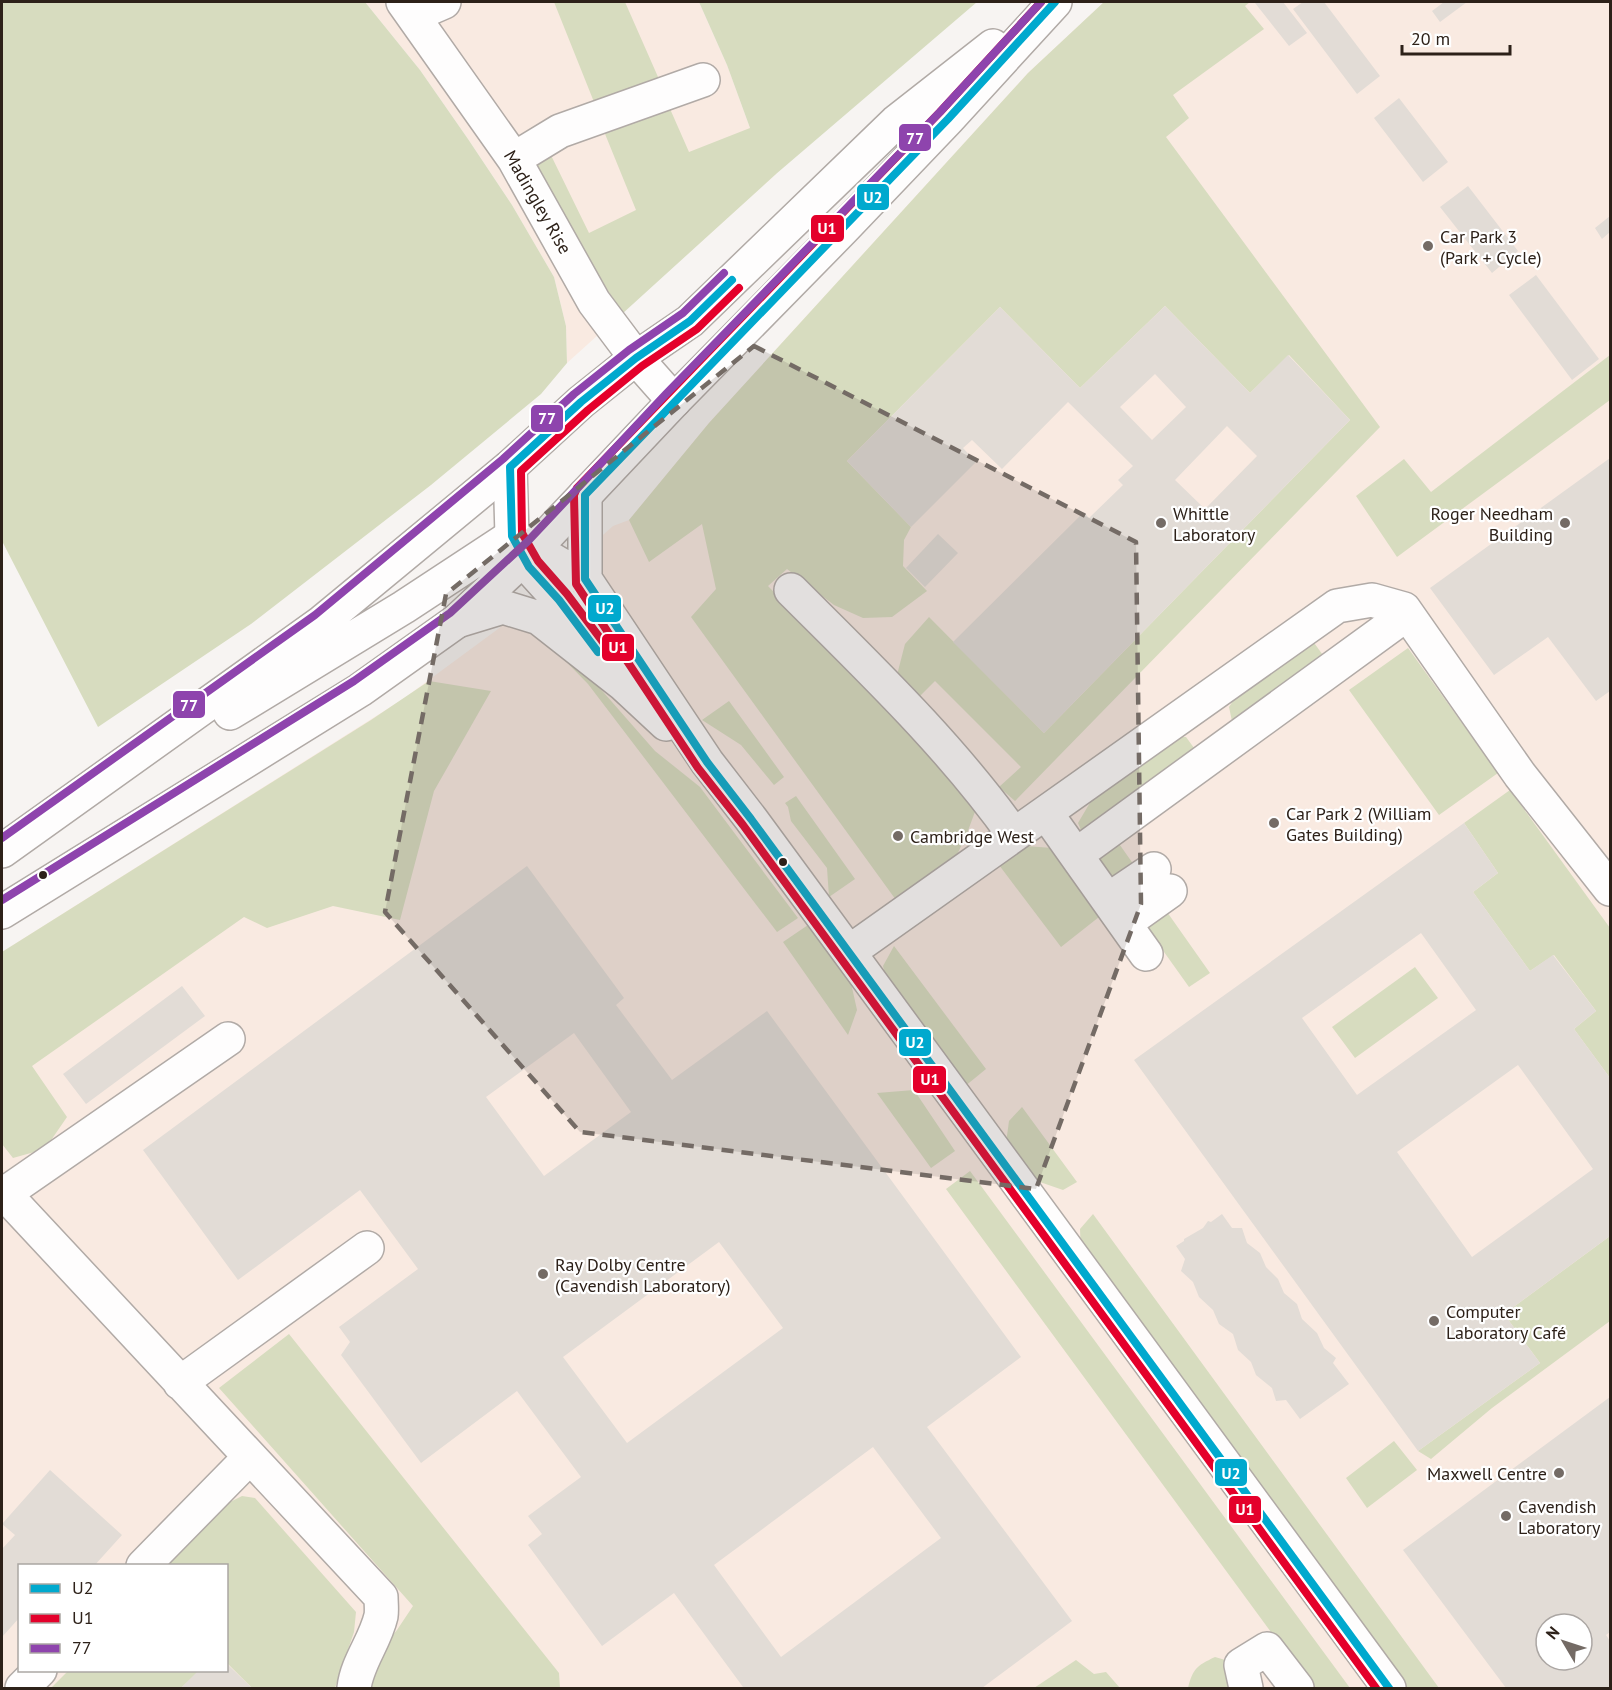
<svg xmlns="http://www.w3.org/2000/svg" width="1612" height="1690" font-family="'PT Sans',sans-serif">
	<style>
		.built { fill: #f9eae1; fill-rule: evenodd }
		.green { fill: #d7dcbf }
		.building { fill: #e2dcd6; fill-rule: evenodd }
		.lines { fill: none; stroke-linecap: round; stroke-linejoin: round }
		.minor-casing { stroke: #b1aaa6; stroke-width: 36 }
		.major-casing { stroke: #b1aaa6; stroke-width: 36 }
		.minor { stroke: #fefdfd; stroke-width: 33 }
		.major { stroke: #fefdfd; stroke-width: 33 }
		.bus-1-casing { stroke: #fff; stroke-width: 12 }
		.bus-2-casing { stroke: #fff; stroke-width: 12 }
		.bus-3-casing { stroke: #fff; stroke-width: 12 }
		.bus-1 { stroke: #00a9ce; stroke-width: 8 }
		.bus-2 { stroke: #e4002b; stroke-width: 8 }
		.bus-3 { stroke: #8e44ad; stroke-width: 8 }
		.marked { fill: #746b65; fill-opacity: 0.2; stroke: #746b65; stroke-width: 4.5; stroke-dasharray: 12 8; stroke-linejoin: round }
		.poi-dot { fill: #746b65; stroke: #fff; stroke-width: 2 }
		.bus-dot { fill: #2d2119; stroke: #fff; stroke-width: 2 }
		.labels { text-anchor: middle; dominant-baseline: central; stroke-width: 4.5; stroke-linejoin: round; paint-order: stroke }
		.street-label { font-size: 18px; fill: #2d2119; stroke: #fff }
		.poi-label { font-size: 18px; fill: #2d2119; stroke: #fff; text-anchor: start }
		.line-badge { stroke: #fff; stroke-width: 2 }
		.badge-label { font-size: 16px; text-anchor: middle; font-weight: bold; fill: #fff }
	</style>
	<rect width="100%" height="100%" fill="#f7f4f2"/>
	<!-- built -->
	<path class="built" d="M365 2H699L727 65 750 128 776 174 567 363 566 326 554 277 512 205 468 139 420 70Z
		M1104 2H1610V1688H2V952L403 699 498 629 613 526 629 520 709 423 1028 73ZM20 1566H226V1670H20ZM1546 1624H1582V1660H1546Z"/>
	<!-- green -->
	<path class="green" d="M2 2H365L420 70 468 139 512 205 554 277 566 326 567 363 541 394 431 485 251 624 98 727 2 541Z
		M554 2H625L662 86 598 112Z
		M699 2H977L776 174 622 314 527 155 545 143 589 233 636 210 603 129 667 102 689 152 750 128 727 65Z
		M1104 2H1250L1245 6 1264 29 1173 95 1189 118 1166 137 1380 427 1015 801 999 787 1021 767 935 681 915 701 897 675 905 644 929 617 1044 733 1350 420 1289 355 1250 393 1165 306 1080 388 1000 307 847 461 911 527 904 540 903 566 927 591 892 617 863 618 834 605 787 569 768 586 959 782 976 809 966 836 955 859 896 900 691 617 716 589 702 524 649 562 629 520 709 423 1028 73Z
		M1610 355V400L1397 557 1356 496 1404 459 1431 492Z
		M542 637 562 645 655 751 700 787 798 918 777 932 588 684Z
		M1312 640 1325 658 1233 726 1229 707 1239 692Z
		M1408 648 1498 773 1439 815 1349 690Z
		M429 681 491 691 434 791 400 920 333 906 267 928 244 917 32 1066 67 1117 45 1149 13 1158 2 1144V952L371 720Z
		M729 701 784 777 774 785 741 745 702 720Z
		M1175 737H1186L1197 752 1103 821 1210 973 1189 987 1087 844 1078 823 1091 801Z
		M1510 790 1610 928V1078L1574 1029 1596 1011 1554 955 1530 971 1473 892 1498 873 1464 823Z
		M796 796 855 879 829 897 827 868 791 821 788 807 785 803Z
		M1026 846 1052 848 1092 899 1099 917 1061 947 999 865Z
		M808 925 851 983 857 1010 848 1035 783 942Z
		M894 946 986 1069 964 1087 888 988 883 966Z
		M1415 967 1438 998 1355 1058 1332 1027Z
		M914 1090 955 1151 931 1168 877 1093Z
		M1022 1107 1077 1182 1063 1190 1037 1181 1006 1143 1009 1121Z
		M970 1171 1350 1688H1312L946 1189Z
		M1093 1214 1439 1688H1401L1081 1253 1080 1229Z
		M1610 1236V1321L1492 1408 1431 1459 1418 1451 1540 1363 1504 1314Z
		M289 1334 559 1673 560 1688H368L386 1643 397 1630 413 1606 219 1388Z
		M1394 1441 1417 1470 1367 1508 1346 1478Z
		M242 1496 255 1498 356 1612 354 1632 335 1688H252L227 1663 226 1566H166L222 1506Z
		M1215 1657 1232 1662 1242 1688H1188C1193 1669 1196 1666 1215 1657Z
		M1076 1660 1094 1674 1106 1672 1120 1688H1034Z
		M68 1671H199L181 1688H51Z"/>
	<!-- building -->
	<path class="building" d="M1256 2H1283L1307 33 1289 46 1255 3Z
		M1303 2H1324L1380 76 1357 94 1293 9Z
		M1444 2H1467L1440 22 1432 11Z
		M1399 98 1448 162 1423 182 1374 118Z
		M1468 186 1518 251 1492 273 1440 207Z
		M1610 216V232L1602 239 1595 228Z
		M1536 275 1599 359 1572 380 1509 295Z
		M1165 306 1250 393 1288 355 1350 420 1044 733 953 642 1084 512 1089 518 1123 485 1118 480 1133 466 1068 402 1002 469 972 440 963 448 976 462 911 527 847 461 1000 307 1080 388ZM1155 374 1186 407 1152 440 1120 407ZM1227 426 1257 456 1205 509 1175 480Z
		M1610 458V691L1596 701 1548 637 1494 675 1430 588Z
		M938 534 958 553 925 587 906 568Z
		M1464 823 1498 873 1473 892 1530 971 1553 955 1596 1011 1574 1029 1610 1078V1236L1504 1314 1540 1363 1418 1451 1134 1060ZM1421 933 1476 1010 1357 1095 1302 1018ZM1518 1065 1593 1169 1472 1257 1397 1152Z
		M527 866 624 998 616 1005 672 1080 767 1011 1021 1357 927 1427 1072 1621 982 1688H741L743 1687 674 1593 602 1646 528 1545 542 1534 528 1516 581 1477 517 1391 421 1463 341 1355 350 1342 339 1327 418 1269 360 1190 238 1280 143 1150ZM574 1033 631 1112 544 1176 486 1097ZM719 1242 783 1328 627 1443 563 1357ZM873 1447 941 1538 781 1657 714 1565Z
		M182 986 205 1016 86 1104 63 1074Z
		M1222 1214 1232 1228H1242L1247 1243 1260 1253 1266 1267 1278 1279 1284 1293 1297 1304 1302 1319 1317 1333 1324 1348 1336 1358 1333 1363 1349 1384 1300 1419 1286 1400 1276 1401 1272 1388 1256 1375 1251 1362 1238 1350 1233 1334 1219 1324 1213 1310 1199 1297 1193 1282 1181 1271 1185 1259 1176 1246 1184 1241V1239L1203 1228 1208 1221 1211 1222Z
		M1610 1397V1632L1606 1635 1610 1641V1688H1506L1403 1550ZM1546 1624H1582V1660H1546Z
		M50 1470 122 1535 94 1566H20V1617L2 1637V1549L15 1535 2 1524Z
		M226 1663 252 1688H181L199 1670H226Z"/>
	<g class="lines">
		<defs>
			<path id="minor" d="M403 2 514 159 594 302 636 358 674 401
				M414 15 444 2
				M514 159 560 131 703 80
				M510 467 512 536 529 567 559 600 591 642
				M585 495V579L707 762 751 819 1389 1688
				M512 536 585 579
				M791 590C869 668 950 745 1014 835
				M457 621 503 607 539 618 623 684 666 724
				M1046 813 1146 954
				M1076 855 1407 614
				M1108 900 1154 869
				M1125 923 1170 891
				M849 952 1337 606 1372 600 1404 609 1520 775 1610 889
				M2 1191 381 1597C381 1603 382 1610 381 1616 375 1642 357 1662 354 1688
				M4 1194 228 1039
				M180 1383 367 1248
				M143 1566 250 1457
				M22 1688 40 1670
				M1246 1688 1241 1665 1267 1649 1297 1688"/>
			<path id="major" d="M230 713 404 607 512 536
				M2 851 321 623 510 467 581 402 636 358 690 321 896 122 993 46
				M2 912 360 690 457 621 535 548 674 401 844 228 948 119 1055 2"/>
		</defs>
		<!-- minor casing -->
		<use href="#minor" class="minor-casing"/>
		<!-- major casing -->
		<use href="#major" class="major-casing"/>
		<!-- minor -->
		<use href="#minor" class="minor"/>
		<!-- major -->
		<use href="#major" class="major"/>
		<defs>
			<path id="bus-1" d="M1055 2 948 119 585 495V579L707 762 751 819 1389 1688
				M598 652 559 600 529 567 512 536 510 467 581 402 636 358 690 321 732 280"/>
			<path id="bus-2" d="M1041 2 940 112 577 488 574 495 576 584 698 768 743 825 1376 1688
				M606 646 567 594 538 561 522 533 521 471 588 410 642 366 697 329 739 288"/>
			<path id="bus-3" d="M2 838 315 615 503 459 574 394 629 350 683 313 724 273
				M2 900 354 681 450 613 528 541 666 394 940 112 1041 2"/>
		</defs>
		<!-- bus-1 casing -->
		<use href="#bus-1" class="bus-1-casing"/>
		<!-- bus-2 casing -->
		<use href="#bus-2" class="bus-2-casing"/>
		<!-- bus-3 casing -->
		<use href="#bus-3" class="bus-3-casing"/>
		<!-- bus-1 -->
		<use href="#bus-1" class="bus-1"/>
		<!-- bus-2 -->
		<use href="#bus-2" class="bus-2"/>
		<!-- bus-3 -->
		<use href="#bus-3" class="bus-3"/>
	</g>
	<!-- marked area -->
	<path class="marked" d="M754 346 1136 542 1141 904 1036 1189 580 1132 385 912 446 594Z"/>
	<!-- markers -->
	<g class="poi-dot">
		<circle cx="1428" cy="246" r="6"/>
		<circle cx="1161" cy="523" r="6"/>
		<circle cx="1565" cy="523" r="6"/>
		<circle cx="1274" cy="823" r="6"/>
		<circle cx="898" cy="836" r="6"/>
		<circle cx="543" cy="1274" r="6"/>
		<circle cx="1434" cy="1321" r="6"/>
		<circle cx="1559" cy="1473" r="6"/>
		<circle cx="1506" cy="1516" r="6"/>
	</g>
	<g class="bus-dot">
		<circle cx="783" cy="862" r="5"/>
		<circle cx="43" cy="875" r="5"/>
	</g>
	<g class="labels">
		<!-- street labels -->
		<g class="street-label">
			<text transform="translate(538 202) rotate(60)">Madingley Rise</text>
		</g>
		<!-- poi labels -->
		<g class="poi-label">
			<text x="1440" y="236">Car Park 3<tspan x="1440" dy="21">(Park + Cycle)</tspan></text>
			<text x="1173" y="513">Whittle<tspan x="1173" dy="21">Laboratory</tspan></text>
			<text x="1553" y="513" text-anchor="end">Roger Needham<tspan x="1553" dy="21">Building</tspan></text>
			<text x="1286" y="813">Car Park 2 (William<tspan x="1286" dy="21">Gates Building)</tspan></text>
			<text x="910" y="836">Cambridge West</text>
			<text x="555" y="1264">Ray Dolby Centre<tspan x="555" dy="21">(Cavendish Laboratory)</tspan></text>
			<text x="1446" y="1311">Computer<tspan x="1446" dy="21">Laboratory Café</tspan></text>
			<text x="1547" y="1473" text-anchor="end">Maxwell Centre</text>
			<text x="1518" y="1506">Cavendish<tspan x="1518" dy="21">Laboratory</tspan></text>
		</g>
	</g>
	<g class="line-badge">
		<rect x="898" y="123" width="34" height="29" rx="6" fill="#8e44ad"/>
		<rect x="856" y="183" width="34" height="28" rx="6" fill="#00a9ce"/>
		<rect x="810" y="214" width="35" height="29" rx="6" fill="#e4002b"/>
		<rect x="530" y="404" width="34" height="29" rx="6" fill="#8e44ad"/>
		<rect x="587" y="594" width="35" height="29" rx="6" fill="#00a9ce"/>
		<rect x="601" y="633" width="34" height="29" rx="6" fill="#e4002b"/>
		<rect x="172" y="690" width="34" height="29" rx="6" fill="#8e44ad"/>
		<rect x="898" y="1028" width="34" height="29" rx="6" fill="#00a9ce"/>
		<rect x="912" y="1065" width="35" height="29" rx="6" fill="#e4002b"/>
		<rect x="1214" y="1458" width="34" height="29" rx="6" fill="#00a9ce"/>
		<rect x="1228" y="1495" width="34" height="29" rx="6" fill="#e4002b"/>
	</g>
	<g class="badge-label">
		<text x="915" y="144">77</text>
		<text x="873" y="203">U2</text>
		<text x="827" y="234">U1</text>
		<text x="547" y="424">77</text>
		<text x="605" y="614">U2</text>
		<text x="618" y="653">U1</text>
		<text x="189" y="711">77</text>
		<text x="915" y="1048">U2</text>
		<text x="930" y="1085">U1</text>
		<text x="1231" y="1479">U2</text>
		<text x="1245" y="1515">U1</text>
	</g>
	<!-- border -->
	<rect width="1612" height="1690" fill="none" stroke="#2d2119" stroke-width="6"/>
	<!-- legend -->
	<rect x="18" y="1564" width="210" height="108" fill="#ffffff" stroke="#aba6a3" stroke-width="1.5"/>
	<rect x="30" y="1584" width="30" height="9" fill="#00a9ce" stroke="#aba6a3" stroke-width="1.5"/>
	<text x="72" y="1594" font-size="18" fill="#2d2119">U2</text>
	<rect x="30" y="1614" width="30" height="9" fill="#e4002b" stroke="#aba6a3" stroke-width="1.5"/>
	<text x="72" y="1624" font-size="18" fill="#2d2119">U1</text>
	<rect x="30" y="1644" width="30" height="9" fill="#8e44ad" stroke="#aba6a3" stroke-width="1.5"/>
	<text x="72" y="1654" font-size="18" fill="#2d2119">77</text>
	<!-- north arrow -->
	<g transform="translate(1564 1642) rotate(309)"><circle r="28" fill="#ffffff" stroke="#aba6a3" stroke-width="1.5"/>
	<path d="M0-4.5L10 22L0 15L-10 22Z" fill="#746b65"/>
	<text y="-9" font-size="16" font-weight="bold" text-anchor="middle" fill="#2d2119">N</text>
	</g>
	<!-- scale -->
	<path d="M1402 45v9h108v-9" fill="none" stroke="#2d2119" stroke-width="3"/>
	<text x="1411" y="45" font-size="18" fill="#2d2119" stroke="#ffffff" stroke-width="4.5" paint-order="stroke">20 m</text>
</svg>
